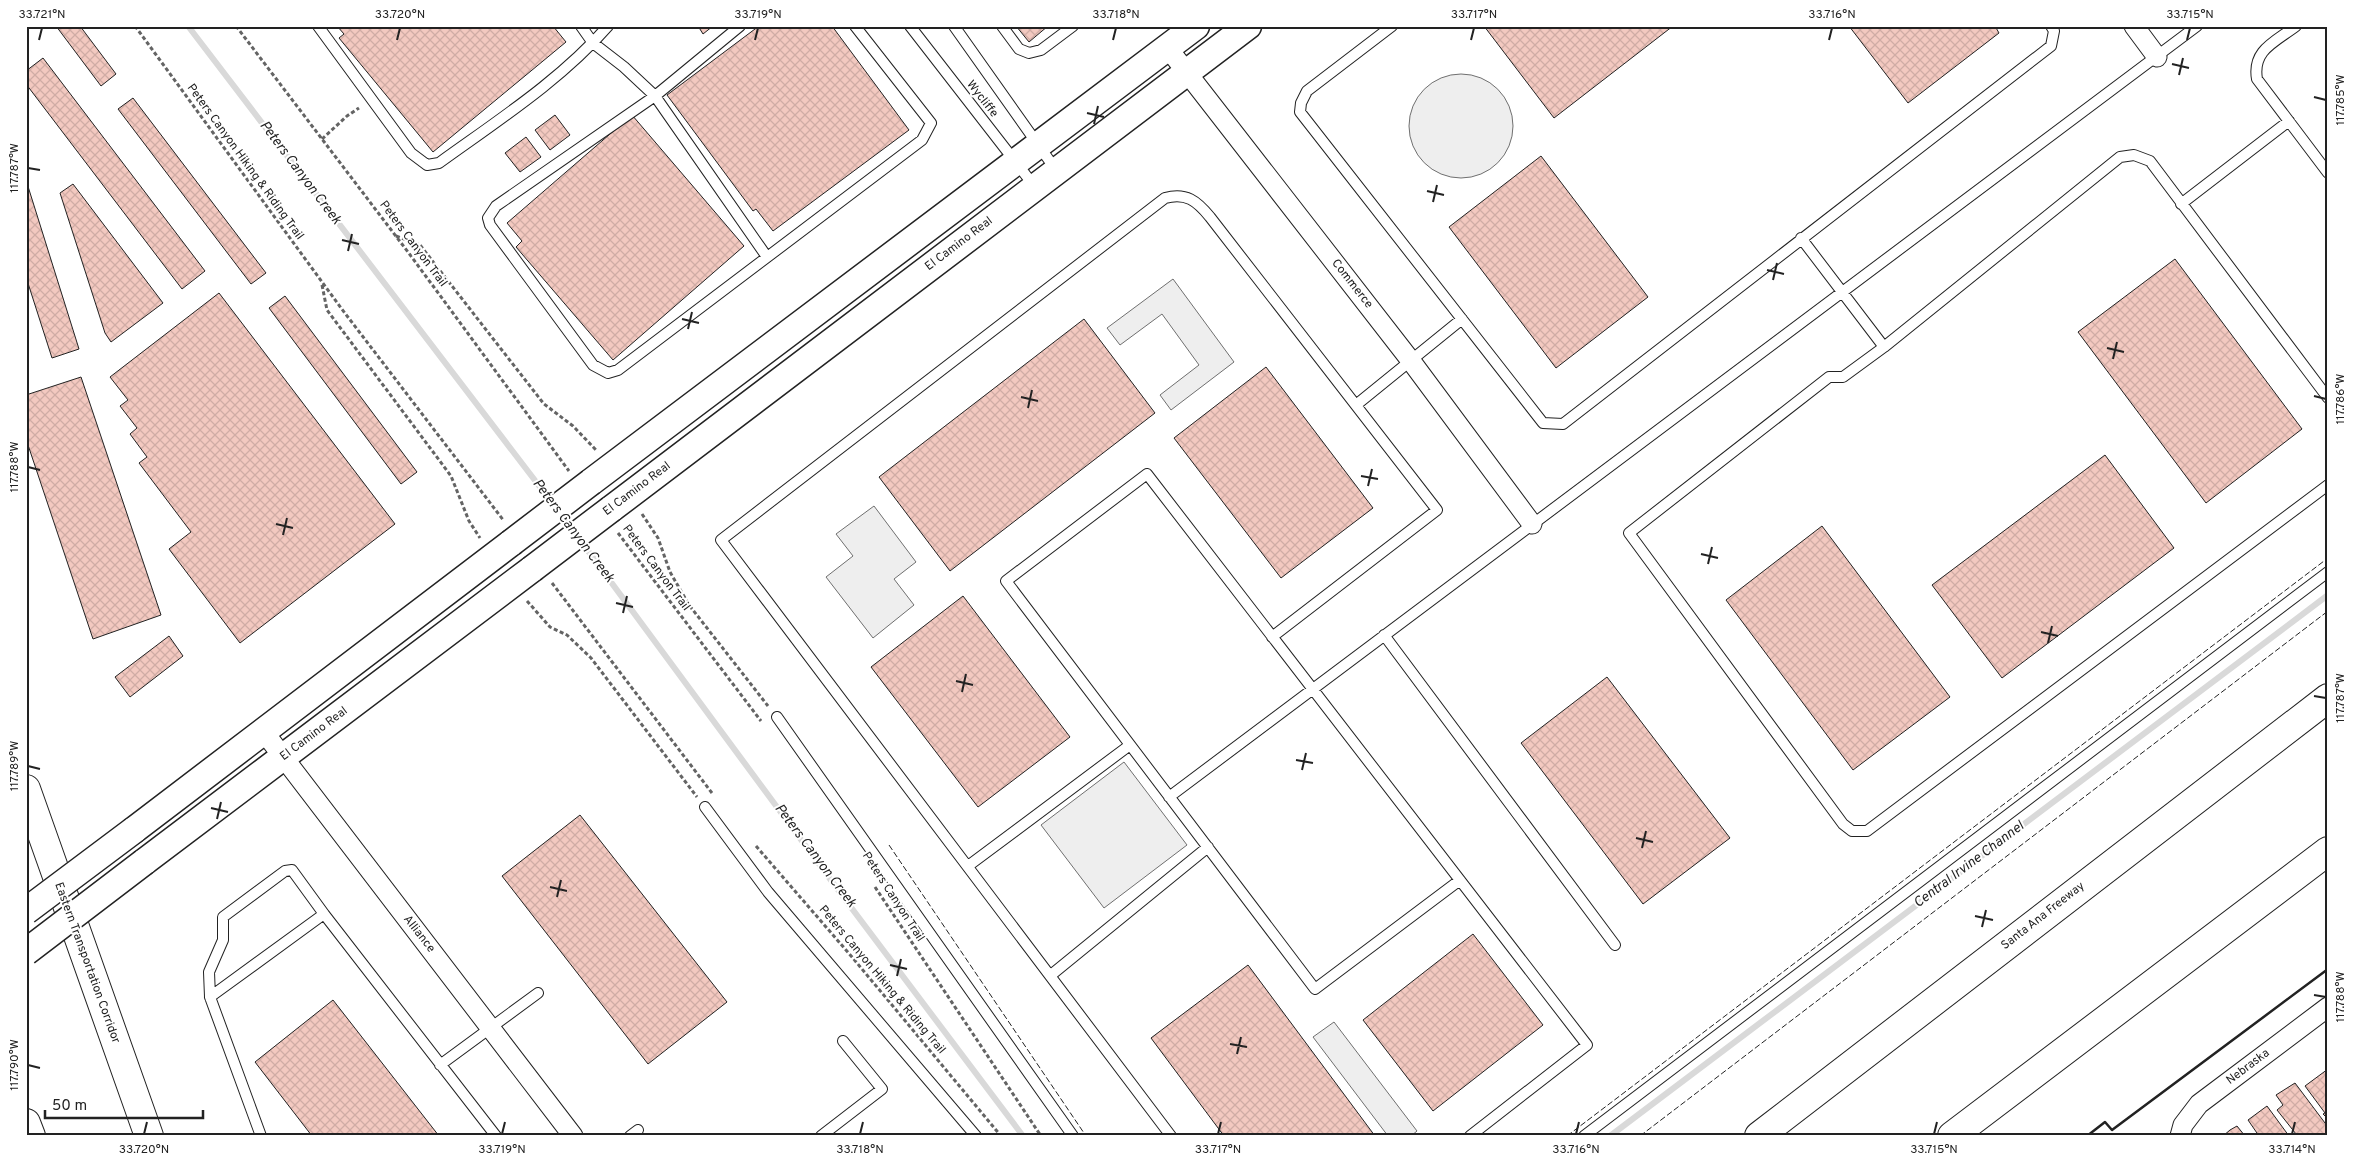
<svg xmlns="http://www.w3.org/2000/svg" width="2354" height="1162" font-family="Overpass,sans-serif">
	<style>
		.grass { fill: #eee; stroke: #6f6f6f }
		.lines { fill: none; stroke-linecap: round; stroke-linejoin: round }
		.stream { stroke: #d9d9d9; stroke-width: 6 }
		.building { fill: url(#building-cross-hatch); stroke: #222 }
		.service-casing { stroke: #222; stroke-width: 12 }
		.minor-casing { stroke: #222; stroke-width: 21 }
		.secondary-casing { stroke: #222; stroke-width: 29 }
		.motorway-casing { stroke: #222; stroke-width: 30 }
		.path { stroke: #646464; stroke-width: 3; stroke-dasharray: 4 2.5; stroke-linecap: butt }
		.service { stroke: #fff; stroke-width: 10 }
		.minor { stroke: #fff; stroke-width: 19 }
		.secondary { stroke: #fff; stroke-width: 26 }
		.motorway { stroke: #fff; stroke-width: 28 }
		.secondary-bridge-casing { stroke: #222; stroke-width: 29; stroke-linecap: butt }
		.secondary-bridge { stroke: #fff; stroke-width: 26 }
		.fence { stroke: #222; stroke-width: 1; stroke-dasharray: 6 2.5; stroke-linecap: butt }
		.wall { stroke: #222; stroke-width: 2.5 }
		.ticks { fill: none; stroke: #222; stroke-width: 2 }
		.labels { text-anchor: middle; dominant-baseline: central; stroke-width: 4; stroke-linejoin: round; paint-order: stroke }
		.street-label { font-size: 12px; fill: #222; stroke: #fff }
		.water-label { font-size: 14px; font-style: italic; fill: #222; stroke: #fff }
		.neatline { fill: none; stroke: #222; stroke-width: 2 }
		.ticks-label { font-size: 12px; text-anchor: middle; fill: #222 }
	</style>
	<defs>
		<pattern id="building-cross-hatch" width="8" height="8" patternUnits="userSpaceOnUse" patternTransform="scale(1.25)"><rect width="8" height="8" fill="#f3c9c0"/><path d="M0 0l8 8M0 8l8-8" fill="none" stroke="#d0aca5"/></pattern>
	</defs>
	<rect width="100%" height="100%" fill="#fff"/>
	<!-- grass -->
	<path class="grass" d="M1409 126a52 52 0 1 1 104 0a52 52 0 1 1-104 0Z
		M1173 279 1234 362 1171 410 1160 395 1199 365 1162 314 1120 345 1107 328Z
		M874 506 916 562 894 579 914 605 873 638 826 577 853 556 836 534Z
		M1124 762 1187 845 1104 908 1041 825Z
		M1334 1022 1417 1131 1411 1136H1388L1313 1037Z"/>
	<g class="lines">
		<!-- stream -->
		<path class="stream" d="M188 26 553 504
			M559 512 573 530
			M580 540 847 902 1023 1136
			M1610 1136 2328 595"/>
	</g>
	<!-- building -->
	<path class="building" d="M56 26H80L116 74 101 86Z
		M337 26H553L566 42 433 152 339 38 344 34Z
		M698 26H713L703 34Z
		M759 26H832L909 130 773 231 756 209 753 211 667 95Z
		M1016 26H1048L1029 42Z
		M1484 26H1673L1554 118Z
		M1849 26H1995L1999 33 1908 103Z
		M43 58 205 271 182 289 26 84V71Z
		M133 98 266 273 251 284 118 109Z
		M555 115 570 135 550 150 535 130Z
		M632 115 744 246 613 360 516 247 522 241 507 223Z
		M526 137 541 157 520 172 505 153Z
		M1541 156 1648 297 1556 368 1449 227Z
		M26 180 79 349 52 358 26 277Z
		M73 184 163 303 111 342 105 333 60 193Z
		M2175 259 2302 429 2206 503 2078 332Z
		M219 293 395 524 240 643 169 549 191 532 139 463 147 457 130 434 137 428 120 406 128 400 110 377Z
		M285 296 417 472 401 484 269 308Z
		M1084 319 1155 413 950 571 879 477Z
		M1266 367 1373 508 1281 578 1174 438Z
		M81 377 161 615 93 639 26 439V395Z
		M2105 455 2174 548 2002 678 1932 585Z
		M1822 526 1950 697 1853 770 1726 600Z
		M963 596 1070 737 978 807 871 667Z
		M169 636 183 656 130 697 115 677Z
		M1607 677 1730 838 1643 904 1521 743Z
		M580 815 727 1002 648 1064 502 876Z
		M1473 934 1543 1025 1433 1111 1363 1020Z
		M1248 965 1375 1136H1224L1151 1038Z
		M333 1000 439 1136H312L255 1062Z
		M2328 1069V1117H2326L2323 1114 2325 1113 2305 1086Z
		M2295 1083 2328 1127V1131L2321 1136H2295L2296 1134 2277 1110 2283 1105 2276 1095Z
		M2267 1106 2289 1136H2259L2248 1120Z
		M2237 1126 2245 1136H2223L2230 1130Z"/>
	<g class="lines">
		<defs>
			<path id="service" d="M318 26 411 153 427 165 439 163C497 121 561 80 608 26
				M581 26 593 43 624 67 655 96 767 257
				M740 26 655 96 496 206 488 218 490 225 593 365 608 373 618 370 922 140 931 123 855 26
				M910 26 1035 187
				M954 26 1056 170
				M1002 26 1019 49 1029 53 1041 50 1073 26
				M1392 26 1307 91 1301 103 1300 112 1543 423 1563 424 2051 46 2054 31 2051 26
				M2296 26C2275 42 2252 50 2257 79L2328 173
				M2181 204 2289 121
				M1801 238 1884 347
				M2328 398 2150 161 2134 155 2120 157 1884 347 1843 377H1829L1629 533 1843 824 1852 831H1867L2328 485
				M1356 405 1462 319
				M1384 635 1615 945
				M777 717 1073 1136
				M1169 797 2197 26
				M705 807 768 892 976 1136
				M968 866 1130 745
				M1460 880 1315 989 1006 581 1147 474 1587 1045 1470 1136
				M1051 975 1208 847
				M210 997 209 972 223 940V917L285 871 292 870 324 914
				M440 1065 538 993
				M261 1136 210 997 324 914 496 1136
				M630 1136 638 1130
				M821 1136 882 1089 843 1041
				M1171 1136 721 540 1165 198C1186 192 1197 201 1210 217L1437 510 1272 637
				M1584 1136 2328 572"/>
			<path id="minor" d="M2134 26 2157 57
				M1167 47 1411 361 1532 524
				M264 732 573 1136
				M2180 1136 2183 1125 2199 1104 2328 1007"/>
			<path id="secondary" d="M591 482 1196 26
				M611 509 1248 26
				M134 830 511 543
				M144 862 532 569"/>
			<path id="motorway" d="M26 789 149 1136
				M26 1123 31 1136
				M1759 1136 2328 698
				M1952 1136 2328 851"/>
		</defs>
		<!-- service casing -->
		<use href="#service" class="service-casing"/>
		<!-- minor casing -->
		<use href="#minor" class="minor-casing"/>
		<!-- secondary casing -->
		<use href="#secondary" class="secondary-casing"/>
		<!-- motorway casing -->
		<use href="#motorway" class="motorway-casing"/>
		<!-- path -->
		<path class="path" d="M135 26 341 308 504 521
			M236 26 411 256 569 471
			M322 139 347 116 359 108
			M396 236 420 245 544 404 573 426 596 450
			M322 285 327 310 451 476 469 521 480 538
			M642 514 658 538 670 572 689 605 768 706
			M618 533 761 721
			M552 583 712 793
			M527 601 550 627 567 635 591 658 697 797
			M756 846 852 957 1001 1136
			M875 887 1041 1136"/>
		<!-- service -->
		<use href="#service" class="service"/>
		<!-- minor -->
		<use href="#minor" class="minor"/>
		<!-- secondary -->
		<use href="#secondary" class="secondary"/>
		<!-- motorway -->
		<use href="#motorway" class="motorway"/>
		<defs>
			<path id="secondary-bridge" d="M511 543 591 482
				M532 569 611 509
				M26 911 134 830
				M26 952 144 862"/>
		</defs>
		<!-- secondary-bridge casing -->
		<use href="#secondary-bridge" class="secondary-bridge-casing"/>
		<!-- secondary-bridge -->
		<use href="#secondary-bridge" class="secondary-bridge"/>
		<!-- fence -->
		<path class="fence" d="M889 845 1086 1136
			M1567 1136 2328 558
			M1640 1136 2328 611"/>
		<!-- wall -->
		<path class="wall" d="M2087 1136 2105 1122 2112 1130 2328 969"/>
	</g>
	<!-- ticks -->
	<path class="ticks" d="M39 40 42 28M397 40 400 28M755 40 758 28M1113 40 1116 28M1471 40 1474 28M1829 40 1832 28M2187 40 2190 28M2172 64 2189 68M2179 75 2183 58M2314 97 2326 100M1087 113 1104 117M1094 124 1098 106M28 168 40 170M1427 191 1444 195M1433 202 1437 185M342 240 359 244M348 251 352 234M1767 270 1784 274M1773 280 1777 263M682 319 699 323M688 329 692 312M2107 348 2124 352M2113 359 2117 342M2314 396 2326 399M1021 397 1038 401M1028 408 1032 390M28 467 40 470M1361 476 1378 479M1368 486 1372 469M276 524 293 528M283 535 287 518M1701 554 1718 558M1708 564 1712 547M616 603 633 607M623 613 627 596M2041 632 2058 636M2048 643 2052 626M956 681 973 685M962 692 966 674M2314 696 2326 698M1296 760 1313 763M28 766 40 769M1302 770 1306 753M211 808 228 812M217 819 221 802M1636 838 1653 842M1642 848 1646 831M550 887 567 891M557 897 561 880M1975 916 1993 920M1982 927 1986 910M890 965 907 969M897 976 901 959M2314 995 2326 997M1230 1044 1247 1047M1237 1054 1241 1037M28 1065 40 1068M144 1134 147 1122M502 1134 505 1122M860 1134 863 1122M1218 1134 1221 1122M1576 1134 1579 1122M1934 1134 1937 1122M2292 1134 2295 1122"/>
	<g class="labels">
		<!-- street labels -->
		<g class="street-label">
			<text transform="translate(982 99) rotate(52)">Wycliffe</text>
			<text transform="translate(245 162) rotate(54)">Peters Canyon Hiking &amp; Riding Trail</text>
			<text transform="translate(413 244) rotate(53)">Peters Canyon Trail</text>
			<text transform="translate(959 244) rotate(-37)">El Camino Real</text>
			<text transform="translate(1352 284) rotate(52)">Commerce</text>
			<text transform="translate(637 489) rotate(-37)">El Camino Real</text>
			<text transform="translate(656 568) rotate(53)">Peters Canyon Trail</text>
			<text transform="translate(314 734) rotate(-37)">El Camino Real</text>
			<text transform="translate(893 897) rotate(57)">Peters Canyon Trail</text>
			<text transform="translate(2043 916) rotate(-38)">Santa Ana Freeway</text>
			<text transform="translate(419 934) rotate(52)">Alliance</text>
			<text transform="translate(87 963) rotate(70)">Eastern Transportation Corridor</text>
			<text transform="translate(882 980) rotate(50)">Peters Canyon Hiking &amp; Riding Trail</text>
			<text transform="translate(2248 1067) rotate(-37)">Nebraska</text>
		</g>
		<!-- water labels -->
		<g class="water-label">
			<text transform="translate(300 173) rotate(53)">Peters Canyon Creek</text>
			<text transform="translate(573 531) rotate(53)">Peters Canyon Creek</text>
			<text transform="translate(815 856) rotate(53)">Peters Canyon Creek</text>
			<text transform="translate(1969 865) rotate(-37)">Central Irvine Channel</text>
		</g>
	</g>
	<!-- border -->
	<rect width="2354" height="1162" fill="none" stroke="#ffffff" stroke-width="55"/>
	<!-- scale -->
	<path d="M45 1110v8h158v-8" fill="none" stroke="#222222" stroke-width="2.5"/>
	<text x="52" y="1110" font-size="15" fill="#222222" stroke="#ffffff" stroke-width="4" paint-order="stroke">50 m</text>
	<rect x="28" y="28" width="2298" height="1106" class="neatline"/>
	<g class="ticks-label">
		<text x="42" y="18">33.721°N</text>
		<text x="400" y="18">33.720°N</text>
		<text x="758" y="18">33.719°N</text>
		<text x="1116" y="18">33.718°N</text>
		<text x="1474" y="18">33.717°N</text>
		<text x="1832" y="18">33.716°N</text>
		<text x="2190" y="18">33.715°N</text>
		<text transform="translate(2340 100) rotate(-90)" y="4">117.785°W</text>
		<text transform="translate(14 168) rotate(-90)" y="4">117.787°W</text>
		<text transform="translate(2340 399) rotate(-90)" y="4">117.786°W</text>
		<text transform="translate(14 467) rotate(-90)" y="4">117.788°W</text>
		<text transform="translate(2340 698) rotate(-90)" y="4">117.787°W</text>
		<text transform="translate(14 766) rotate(-90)" y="4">117.789°W</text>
		<text transform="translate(2340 997) rotate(-90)" y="4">117.788°W</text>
		<text transform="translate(14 1065) rotate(-90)" y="4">117.790°W</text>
		<text x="144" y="1153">33.720°N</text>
		<text x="502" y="1153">33.719°N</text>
		<text x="860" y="1153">33.718°N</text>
		<text x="1218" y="1153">33.717°N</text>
		<text x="1576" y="1153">33.716°N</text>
		<text x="1934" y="1153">33.715°N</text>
		<text x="2292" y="1153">33.714°N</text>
	</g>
</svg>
